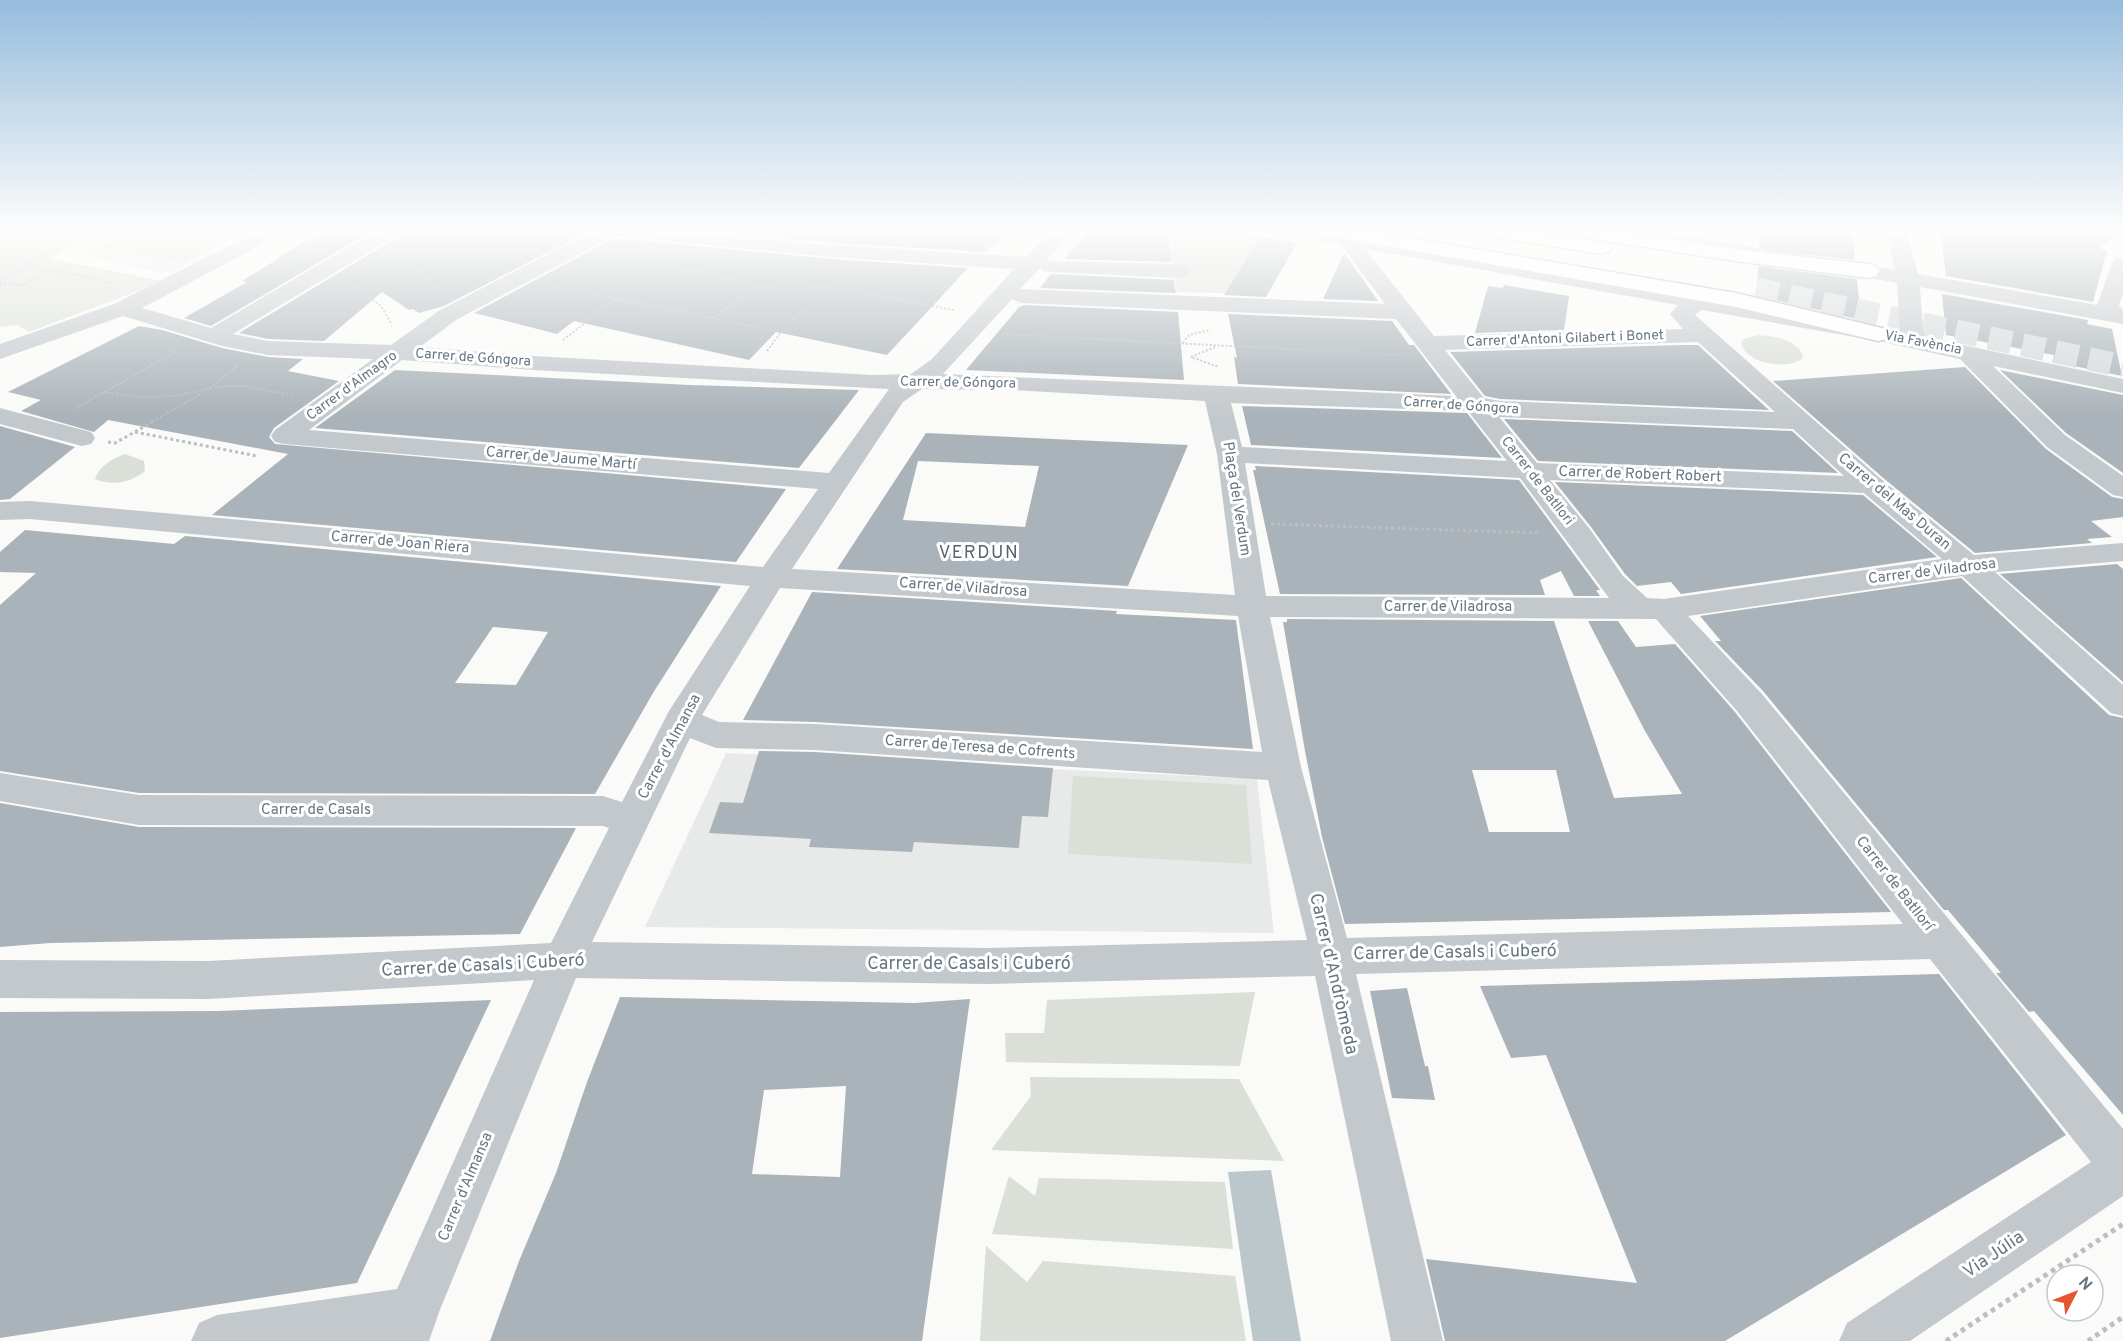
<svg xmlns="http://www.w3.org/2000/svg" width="2123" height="1341" font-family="Overpass,sans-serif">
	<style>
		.built { fill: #e8e9e9 }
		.green { fill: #dadfd7 }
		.water { fill: #bbc7cb }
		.building { fill: #aab3b9; fill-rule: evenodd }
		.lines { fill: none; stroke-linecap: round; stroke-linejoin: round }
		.highway-tunnel { stroke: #d5d9db; stroke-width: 23; stroke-dasharray: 23 11; stroke-linecap: butt }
		.highway-casing { stroke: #b4b9bd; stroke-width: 3 }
		.path-far2 { stroke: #bbbfc2; stroke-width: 2; stroke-dasharray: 2 2; stroke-linecap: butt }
		.path-far1 { stroke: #bbbfc2; stroke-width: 3; stroke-dasharray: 3 3; stroke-linecap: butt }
		.path { stroke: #bbbfc2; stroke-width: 5; stroke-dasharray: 4.5 4.5; stroke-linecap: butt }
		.minor { fill: #c3c8cc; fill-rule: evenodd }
		.highway { fill: #fff; fill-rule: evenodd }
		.labels { text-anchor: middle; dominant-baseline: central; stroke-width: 6; stroke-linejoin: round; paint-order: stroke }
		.far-street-label { font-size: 14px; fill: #657683; stroke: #fff }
		.street-label { font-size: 15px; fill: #657683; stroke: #fff }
		.quarter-label { font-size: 18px; letter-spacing: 1.5px; fill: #57646e; stroke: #fff }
		.near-street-label { font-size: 18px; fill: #657683; stroke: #fff }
	</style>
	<rect width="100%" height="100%" fill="#fafaf8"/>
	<!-- built -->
	<path class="built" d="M103 231H251L174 271 162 273 95 259 86 255V245Z
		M726 753 1257 779 1274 933 645 927Z"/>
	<!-- green -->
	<path class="green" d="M0 231H93L52 259 162 281C118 299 73 315 29 332L17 325 0 327Z
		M136 231H208L236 236 184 263 103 247Z
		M1168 231H1222L1260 237 1225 293 1177 292Z
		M1758 335C1774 336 1795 339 1803 355L1802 359C1786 370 1746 364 1741 343L1744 339Z
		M125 454 144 461 145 471C131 483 112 486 95 479 100 465 112 459 125 454Z
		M1073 776 1246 785 1252 864 1068 854Z
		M1255 992 1240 1066 1006 1062 1005 1033H1044L1047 1000Z
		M1030 1077 1239 1079 1284 1161 991 1150 1031 1096Z
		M1009 1176 1035 1196 1039 1178 1225 1182 1233 1249 992 1234Z
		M986 1246 1027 1282 1043 1261 1235 1276 1246 1341H980Z"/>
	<!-- water -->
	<path class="water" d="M1271 1170 1301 1341H1253L1228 1172Z"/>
	<!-- building -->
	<path class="building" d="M324 231H372L211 326 184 318 247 282 242 281 281 257H278Z
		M402 231H589L444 306 419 313 413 309 409 310 382 292 324 341 268 339 239 333 398 237Z
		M701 231H1012L984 252 832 243Z
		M1090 231H1168L1172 262 1064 259Z
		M1759 231H1853L1855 260 1762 250 1759 246Z
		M1940 231H2120L2099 248 2107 251 2093 302 1946 276Z
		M1260 237 1297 243 1266 297 1224 295Z
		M614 238 832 259 968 268 887 355 776 332 749 360 574 321 557 334 474 313Z
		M1344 253 1357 271 1378 301 1323 299Z
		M1758 266 1857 279 1861 320 1757 296Z
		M1051 274 1174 280 1176 293 1040 288Z
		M1504 285 1569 296 1564 330 1475 333 1488 286 1503 288Z
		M1942 294 2088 320 2087 324 2112 329 2122 376 2050 361H2053L2054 355 1946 335Z
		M1025 305 1178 312 1184 380 966 370 1019 307Z
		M1228 314 1392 321 1409 345H1414L1451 394 1238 384 1234 357 1237 358Z
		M139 326 162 330 222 348 268 357 303 359 288 371 339 381 274 428 269 437 275 444 786 489 736 562 212 515 288 454 108 420 94 432 21 411 41 400 8 392Z
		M1681 345H1698L1769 410 1500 399 1485 396 1450 352Z
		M1965 367 2046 449 2112 497 2123 499V517L2091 521 2112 537 2087 539 2092 543 1975 553 1882 477 1773 381Z
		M395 370 690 385 859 390 799 468 315 428Z
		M2000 370 2123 395V473L2066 433Z
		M1242 406 1467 413 1502 458 1251 445Z
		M1504 419 1792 431 1838 473 1538 461Z
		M0 426 75 447 10 499 0 500Z
		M926 433 1096 441 1188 445 1128 586 837 569ZM918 461 1039 466 1025 527 903 520Z
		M1255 466 1519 480 1600 590H1596L1600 596H1574L1561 571 1540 580 1545 595 1280 594 1253 470H1256Z
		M1555 482 1863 495 1937 557 1681 594 1671 582 1637 586 1625 574 1591 527Z
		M25 530 174 544 185 536 721 586 653 693 595 794 139 793 0 771V605L36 573 0 572V552ZM493 627 548 632 516 685 455 683Z
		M2117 564 2123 569V682L2000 574Z
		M1961 578 2109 715 2123 718V1115L2034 1011 2029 1012 1996 973H2001L1948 910H1944L1763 691 1715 641H1721L1700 616Z
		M812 592 1117 611 1116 614 1236 620 1253 749 815 722 743 720Z
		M1287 619 1554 621 1614 798 1682 794 1645 731 1588 621H1618L1636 647 1675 644 1735 712 1891 912 1345 924 1322 837 1305 751 1283 622H1287ZM1472 770H1556L1570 832H1489Z
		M759 751 815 752 1053 768 1048 817 1022 816 1019 848 914 842 912 852 809 847 811 839 709 833 720 802 743 803Z
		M0 803 139 827 576 828 520 934 50 943 0 947Z
		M1939 974 2066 1135 1725 1341H1445L1426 1259 1637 1283 1546 1055 1511 1058 1480 986Z
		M1407 988 1425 1066H1428L1435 1100 1392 1098 1370 991Z
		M620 997 915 1003 970 999 922 1341H490L519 1261 556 1173 587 1082ZM846 1086 840 1177 752 1174 764 1090Z
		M491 1000 357 1283 0 1338V1012L218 1011Z"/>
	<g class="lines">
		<!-- highway-tunnel -->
		<path class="highway-tunnel" d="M1756 289 2123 366"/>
		<defs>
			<path id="highway" d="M1325 231H1369L1736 293 1886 329 1890 334 1886 339 1878 341 1736 307 1335 237 1328 235Z
				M1486 231H1532L1601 242 1608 244 1612 248 1608 252 1601 254 1496 237 1489 235Z
				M1569 231H1617L1735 249 1868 264 1876 266 1879 271 1876 276 1868 278 1735 261 1579 237 1572 235Z"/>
		</defs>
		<!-- highway casing -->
		<use href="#highway" class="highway-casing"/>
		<!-- path-far2 -->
		<path class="path-far2" d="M965 231 992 235
			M1172 231 1175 247
			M415 240 426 231
			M0 243 24 231
			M395 255 406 260 441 290
			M625 257 777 289 834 288 954 310
			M0 283 79 231
			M350 283 381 306 392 325
			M0 284 22 285 46 271 69 273 113 284
			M757 286 713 318 781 332 802 311
			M558 287 713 318
			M1002 334 1402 355
			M563 340 616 299
			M1183 343 1189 335 1210 330
			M1215 347 1191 357 1219 367
			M767 351 781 332
			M210 388 237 366
			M104 392 139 397 173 396 224 386H244L292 395
			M74 409 177 351
			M153 421 204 392"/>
		<!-- path-far1 -->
		<path class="path-far1" d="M135 432 257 456
			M108 442 115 443 156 420
			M1271 524 1539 533"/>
		<!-- path -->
		<path class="path" d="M1946 1341 2123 1224
			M2088 1341 2123 1317"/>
		<!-- minor -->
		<path class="minor" d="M258 231H283L280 235 142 308 211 328 376 231H400L397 235 233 334 268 341 391 345 440 310 593 231H680L832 245 1026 257 1050 231H1071L1046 261 1179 264 1187 266 1190 271 1187 276 1179 278 1051 272 1043 271 1041 267 1020 289 1385 304 1341 245 1290 235 1287 231 1347 232 1900 332 1897 283 1825 270 1822 265 1825 260 1833 259 1895 270 1886 231H1906L1918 274 2097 305 2112 263 2115 258 2123 257V294L2119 305 2123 310V324L1920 287 1923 329 1925 337 2123 379V393L1993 366 2065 435 2123 476V497L2113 495 2047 447 1960 359 1878 341 1702 310 1695 315 1881 479 1974 555 2123 543V561L1995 572 2123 685V716L2111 713 1962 576 1688 616 1761 693 2123 1129V1196L1910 1341H1839L1847 1323 2091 1162 1930 959 1356 974 1443 1341H1391L1315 976 988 984 576 978 439 1312 429 1341H191L199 1323 217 1315 397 1289 534 980 208 999 0 998V960L208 961 551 943 609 828 603 826 139 825 0 801V773L139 795 603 796 622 802 669 711 750 586 30 519 0 520V502L30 501 763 567 818 489 284 444 275 442 271 436 275 430 373 359 268 355 222 346 123 316 0 359V344L114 304ZM614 236 832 257 1014 269 932 359 911 374 872 375 533 356 420 347 456 320ZM1365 249 1678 305 1670 314 1683 329 1434 336ZM1012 299 1021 303 1396 319 1456 396 943 374ZM1698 342 1775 412 1500 401 1484 398 1445 350ZM402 360 533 370 889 389 829 473 309 430ZM922 389 1013 390 1205 401 1217 454 1235 595 792 569 903 402ZM1231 403 1468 411 1507 461 1242 447ZM1499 417 1793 429 1844 476 1537 463ZM1245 463 1520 478 1609 598 1266 596ZM1550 480 1864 493 1942 559 1664 599 1647 598 1623 576 1589 528ZM780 588 1238 616 1262 752 815 724 719 722 702 715ZM1270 617 1656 619 1737 711 1903 924 1347 938 1301 767ZM690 738 716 748 815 750 1268 780 1307 940 988 948 592 942Z
			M1611 231H1657L1750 246 1757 248 1761 252 1757 256 1750 258 1621 237 1614 235Z
			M0 408 91 432 95 438 91 444 82 446 0 424Z"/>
		<!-- highway -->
		<use href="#highway" class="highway"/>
	</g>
	<!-- sky -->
	<linearGradient id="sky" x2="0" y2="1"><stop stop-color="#96bcdc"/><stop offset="0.55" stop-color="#fdfdfc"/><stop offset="1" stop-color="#fdfdfc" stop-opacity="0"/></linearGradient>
	<rect width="2123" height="418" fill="url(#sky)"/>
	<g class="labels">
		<!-- far-street labels -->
		<g class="far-street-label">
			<text transform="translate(1565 339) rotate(-2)">Carrer d'Antoni Gilabert i Bonet</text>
			<text transform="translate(1923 343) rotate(11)">Via Favència</text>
			<text transform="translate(473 358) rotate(4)">Carrer de Góngora</text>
			<text transform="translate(958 383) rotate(1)">Carrer de Góngora</text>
			<text transform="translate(352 386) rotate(-36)">Carrer d'Almagro</text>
			<text transform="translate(1461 406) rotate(4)">Carrer de Góngora</text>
			<text transform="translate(1537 481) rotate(52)">Carrer de Batllori</text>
		</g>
		<!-- street labels -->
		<g class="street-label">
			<text transform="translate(561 459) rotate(5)">Carrer de Jaume Martí</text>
			<text transform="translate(1640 475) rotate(2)">Carrer de Robert Robert</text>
			<text transform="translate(1236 499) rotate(81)">Plaça del Verdum</text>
			<text transform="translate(1894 502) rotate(40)">Carrer del Mas Duran</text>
			<text transform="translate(400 543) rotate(5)">Carrer de Joan Riera</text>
			<text transform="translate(1932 572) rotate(-7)">Carrer de Viladrosa</text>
			<text transform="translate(963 588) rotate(4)">Carrer de Viladrosa</text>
			<text x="1448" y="607">Carrer de Viladrosa</text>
			<text transform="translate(670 747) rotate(-62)">Carrer d'Almansa</text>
			<text transform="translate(980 748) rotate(4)">Carrer de Teresa de Cofrents</text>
			<text x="316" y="810">Carrer de Casals</text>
			<text transform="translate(1894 884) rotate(52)">Carrer de Batllorí</text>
			<text transform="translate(466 1187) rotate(-67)">Carrer d'Almansa</text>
		</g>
		<!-- quarter labels -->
		<g class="quarter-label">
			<text x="979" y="553">VERDUN</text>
		</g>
		<!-- near-street labels -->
		<g class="near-street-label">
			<text transform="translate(1455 953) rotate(-1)">Carrer de Casals i Cuberó</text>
			<text x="969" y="964">Carrer de Casals i Cuberó</text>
			<text transform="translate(483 966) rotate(-3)">Carrer de Casals i Cuberó</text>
			<text transform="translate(1333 974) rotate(77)">Carrer d'Andròmeda</text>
			<text transform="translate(1994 1255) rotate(-34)">Via Júlia</text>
		</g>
	</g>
	<!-- north arrow -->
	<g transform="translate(2075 1293) rotate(48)"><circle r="28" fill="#ffffff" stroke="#c1c8cd" stroke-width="1.5"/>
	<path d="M0-4.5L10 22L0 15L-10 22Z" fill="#e4572e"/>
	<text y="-9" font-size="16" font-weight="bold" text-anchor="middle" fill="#657683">N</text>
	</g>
</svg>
